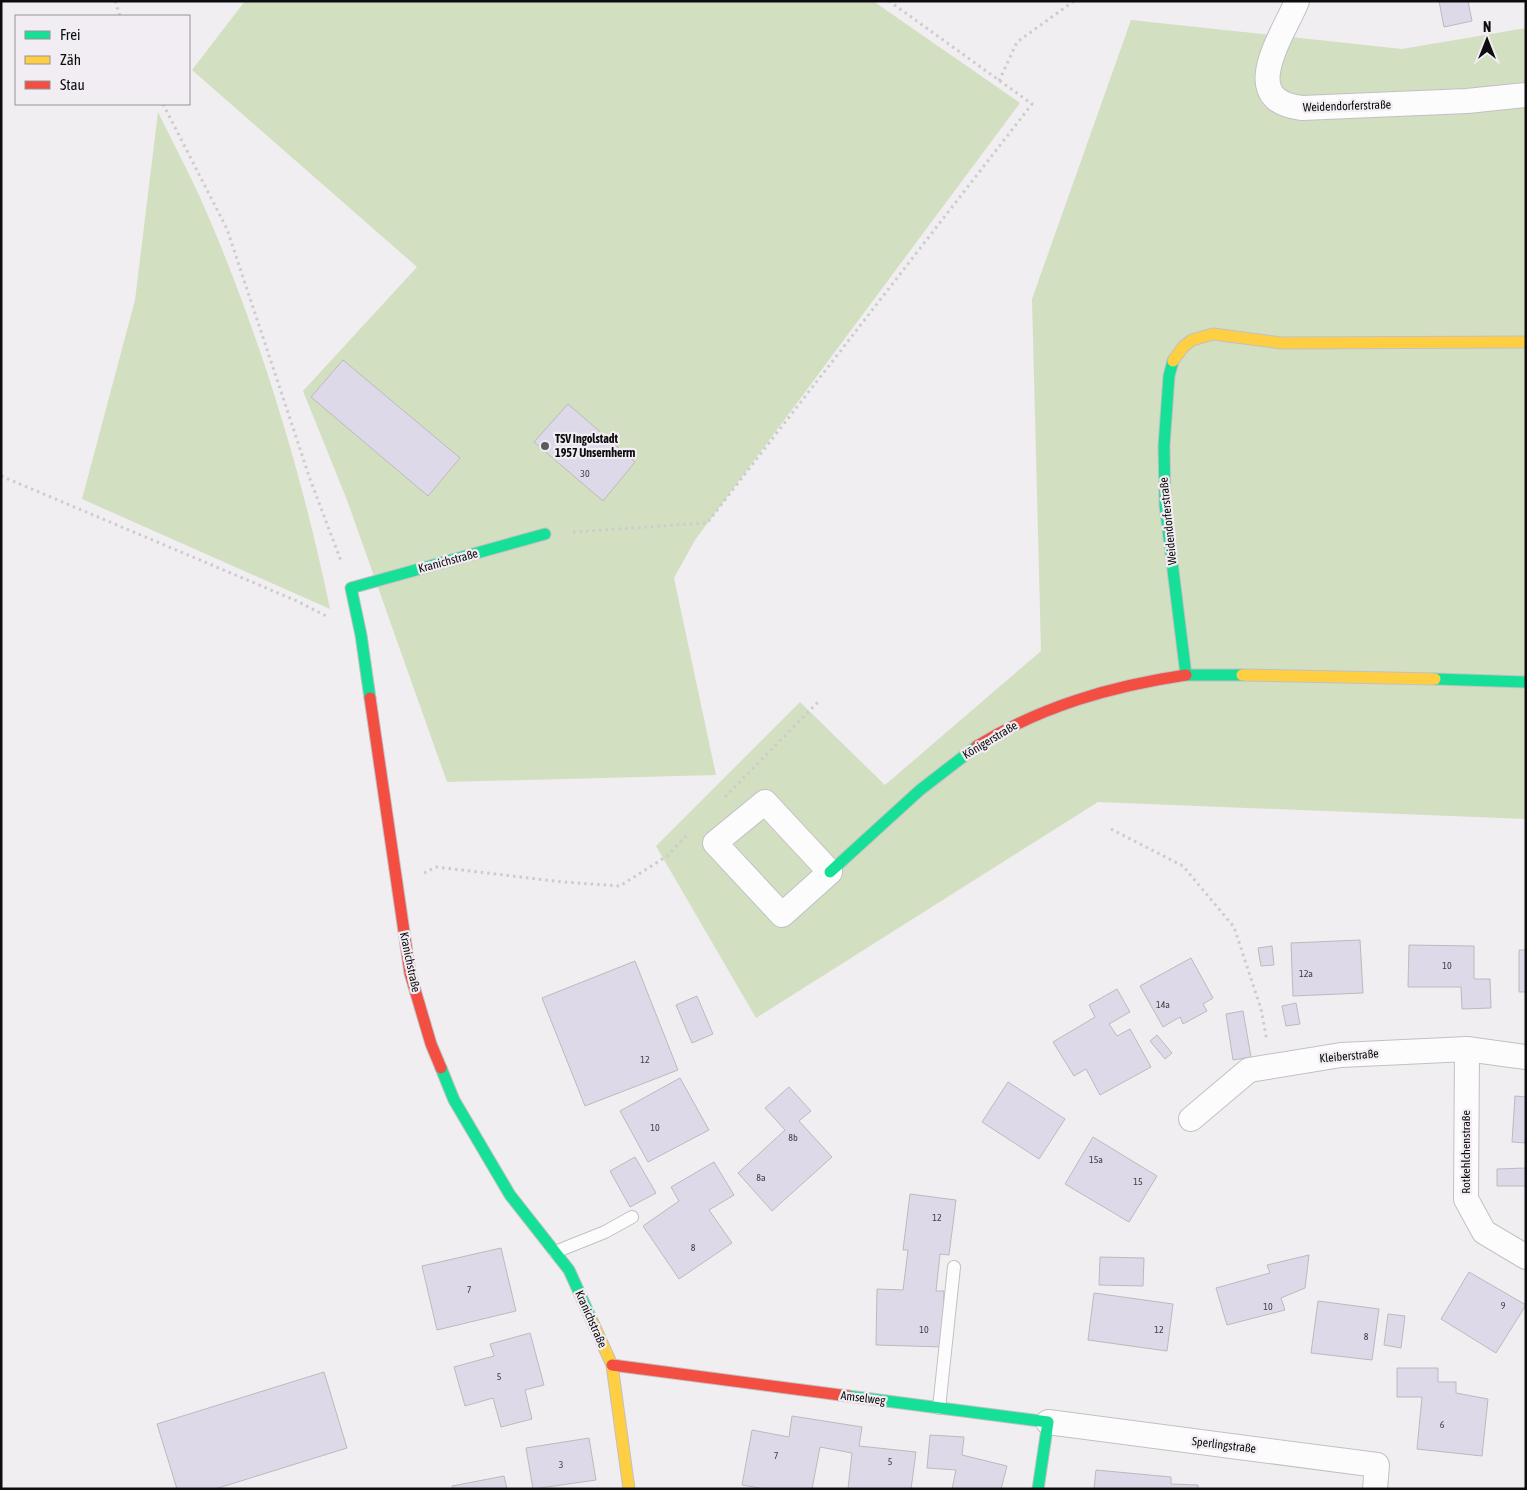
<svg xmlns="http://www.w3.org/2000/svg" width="1527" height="1490" font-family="'Asap Condensed',sans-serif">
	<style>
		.green { fill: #d3dfc1 }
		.building { fill: #ded9e8; stroke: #bbbabc }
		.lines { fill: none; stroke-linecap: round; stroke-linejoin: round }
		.lane-casing { stroke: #c2c0c3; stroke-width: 14 }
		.street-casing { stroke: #c2c0c3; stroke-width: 26 }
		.fast-casing { stroke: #c2c0c3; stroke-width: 13 }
		.slow-casing { stroke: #c2c0c3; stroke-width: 13 }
		.jam-casing { stroke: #c2c0c3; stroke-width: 13 }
		.path { stroke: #cdcccd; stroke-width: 3; stroke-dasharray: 2.5 4; stroke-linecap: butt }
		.lane { stroke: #fdfcfd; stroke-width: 12 }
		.street { stroke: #fdfcfd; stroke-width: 24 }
		.fast { stroke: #16e098; stroke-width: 11 }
		.slow { stroke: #ffcf43; stroke-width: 11 }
		.jam { stroke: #f24e42; stroke-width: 11 }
		.poi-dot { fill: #5c5b5d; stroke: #f1edf2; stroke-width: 2 }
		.labels { text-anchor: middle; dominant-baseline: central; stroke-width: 4.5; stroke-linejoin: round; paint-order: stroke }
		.number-label { font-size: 10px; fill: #413f44 }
		.street-label { font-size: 12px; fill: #0d0c0e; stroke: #f1edf2 }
		.poi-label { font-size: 12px; font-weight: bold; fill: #0d0c0e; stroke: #f1edf2; text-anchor: start }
	</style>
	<rect width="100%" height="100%" fill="#f0eef1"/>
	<!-- green -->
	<path class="green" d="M245 1H873L1020 103 695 540 674 578 716 775 447 782 347 500 303 391 417 267 192 70Z
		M1131 20 1402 49 1526 28V819L1098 802 756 1018 656 846 800 702 885 785 1041 651 1032 299Z
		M158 112C176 149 196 186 212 225 264 349 303 478 330 609L82 499 135 300Z"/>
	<!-- building -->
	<path class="building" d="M1439 1H1468L1472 21 1444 27Z
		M343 360 460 458 428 496 311 397Z
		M568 404 635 462 603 501 534 442Z
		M1360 940 1363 993 1293 996 1291 943Z
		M1409 945 1474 946V979H1490L1491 1008 1462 1009 1461 987H1408Z
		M1272 946 1274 965 1261 966 1258 948Z
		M1519 950H1526V992H1519Z
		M1191 958 1213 998 1203 1004 1207 1011 1183 1024 1180 1017 1163 1027 1140 986Z
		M635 961 678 1070 585 1106 542 998Z
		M1117 989 1130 1012 1109 1024 1117 1036 1130 1029 1151 1067 1100 1095 1086 1069 1074 1076 1053 1042 1095 1017 1089 1005Z
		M697 996 713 1034 692 1043 676 1005Z
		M1296 1003 1300 1024 1286 1026 1282 1006Z
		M1243 1011 1251 1057 1233 1060 1226 1014Z
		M1157 1035 1172 1053 1165 1059 1150 1041Z
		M680 1078 709 1130 648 1162 620 1111Z
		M1008 1082 1065 1119 1039 1159 982 1122Z
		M789 1087 811 1111 799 1121 832 1157 772 1211 738 1173 785 1130 765 1108Z
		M1515 1096 1526 1097V1143L1512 1142Z
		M1093 1137 1157 1176 1129 1222 1065 1184Z
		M635 1157 656 1193 630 1207 610 1171Z
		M714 1162 734 1195 709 1210 732 1243 679 1279 643 1226 679 1201 671 1187Z
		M1526 1168V1186H1497V1169Z
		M910 1194 956 1200 949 1255 940 1254 936 1291H944L943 1347 876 1345 877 1289 903 1290 908 1250H903Z
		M501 1248 516 1311 437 1330 422 1266Z
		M1309 1255 1305 1288 1281 1298 1285 1310 1227 1325 1216 1288 1270 1273 1267 1265Z
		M1100 1257 1144 1258 1143 1286 1099 1285Z
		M1469 1272 1526 1305 1496 1353 1441 1319Z
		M1094 1293 1173 1304 1167 1351 1088 1340Z
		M1318 1301 1379 1309 1372 1360 1311 1353Z
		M1388 1314 1405 1316 1401 1348 1384 1345Z
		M530 1333 544 1385 525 1390 532 1419 501 1427 493 1398 465 1406 454 1367 494 1356 490 1344Z
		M1397 1368H1438V1382H1456V1393L1488 1399 1482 1456 1417 1449 1422 1397H1397Z
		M324 1372 347 1448 215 1489H177L157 1424Z
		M792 1416 862 1427 859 1446 916 1452 911 1489H848L852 1453 820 1447 812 1489H765L742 1485 752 1430 789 1437Z
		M930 1435 964 1437 962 1455 1007 1466 1001 1489H952L956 1470 927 1468Z
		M589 1438 596 1480 533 1489 526 1448Z
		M1096 1470 1171 1477V1484L1198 1485V1489H1094Z
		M504 1476 507 1489H453L452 1486Z"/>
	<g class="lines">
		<defs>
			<path id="lane" d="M555 1252 605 1232 632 1217
				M939 1408 954 1267"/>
			<path id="street" d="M1297 1C1284 34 1235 101 1302 108L1467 101 1526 95
				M765 802 830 872 782 915 715 843Z
				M1467 1049 1466 1199 1484 1232 1526 1257
				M1191 1119 1249 1070 1341 1055 1467 1049 1526 1057
				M1048 1422 1377 1465 1375 1489"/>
			<path id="fast" d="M1173 361 1169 376 1164 446 1165 505 1186 675H1242
				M1435 679 1526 682
				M370 698 361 635 351 588 545 534
				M830 872 920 790 977 746
				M441 1068 454 1100 510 1195 569 1270 593 1323
				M848 1396 1048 1422 1038 1489"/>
			<path id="slow" d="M1173 361 1183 347 1192 340 1213 334 1281 343 1526 342
				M1242 675 1435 679
				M593 1323 612 1365 629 1489"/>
			<path id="jam" d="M370 698 410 973 431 1044 441 1068
				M977 746C1042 706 1112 686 1186 675
				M612 1365 848 1396"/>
		</defs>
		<!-- lane casing -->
		<use href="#lane" class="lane-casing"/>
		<!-- street casing -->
		<use href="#street" class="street-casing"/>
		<!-- fast casing -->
		<use href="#fast" class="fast-casing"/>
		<!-- slow casing -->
		<use href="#slow" class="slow-casing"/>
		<!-- jam casing -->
		<use href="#jam" class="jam-casing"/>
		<!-- path -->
		<path class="path" d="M115 1 120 16
			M999 81 1017 42 1074 1
			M163 104 227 229 310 479 341 561
			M1 476 297 601 328 617
			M573 532 707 523 1032 104 889 1
			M725 797 819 701
			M1111 829 1183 866 1234 927 1261 1009 1267 1041
			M424 873 436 867 563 882 620 886 667 856 689 833"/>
		<!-- lane -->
		<use href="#lane" class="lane"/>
		<!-- street -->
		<use href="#street" class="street"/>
		<!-- fast -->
		<use href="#fast" class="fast"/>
		<!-- slow -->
		<use href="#slow" class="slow"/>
		<!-- jam -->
		<use href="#jam" class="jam"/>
	</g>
	<!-- markers -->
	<circle class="poi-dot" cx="545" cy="446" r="5"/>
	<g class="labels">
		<!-- number labels -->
		<g class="number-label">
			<text x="585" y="473">30</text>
			<text x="1447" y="965">10</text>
			<text x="1306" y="973">12a</text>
			<text x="1163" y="1004">14a</text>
			<text x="645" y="1059">12</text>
			<text x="655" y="1127">10</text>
			<text x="793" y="1137">8b</text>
			<text x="1096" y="1159">15a</text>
			<text x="761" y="1177">8a</text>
			<text x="1138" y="1181">15</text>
			<text x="937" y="1217">12</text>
			<text x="693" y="1247">8</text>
			<text x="469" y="1289">7</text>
			<text x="1503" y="1305">9</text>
			<text x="1268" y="1306">10</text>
			<text x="924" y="1329">10</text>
			<text x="1159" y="1329">12</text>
			<text x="1366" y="1336">8</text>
			<text x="499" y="1376">5</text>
			<text x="1442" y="1424">6</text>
			<text x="776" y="1455">7</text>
			<text x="890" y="1461">5</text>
			<text x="561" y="1464">3</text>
		</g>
		<!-- street labels -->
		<g class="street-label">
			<text transform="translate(1347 106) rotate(-2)">Weidendorferstraße</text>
			<text transform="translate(1168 521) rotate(-96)">Weidendorferstraße</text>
			<text transform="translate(448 561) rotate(-15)">Kranichstraße</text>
			<text transform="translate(990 740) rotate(-31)">Königerstraße</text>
			<text transform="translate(410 962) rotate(78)">Kranichstraße</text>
			<text transform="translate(1349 1056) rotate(-5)">Kleiberstraße</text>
			<text transform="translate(1466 1152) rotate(-90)">Rotkehlchenstraße</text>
			<text transform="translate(591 1319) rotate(66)">Kranichstraße</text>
			<text transform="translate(863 1398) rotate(7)">Amselweg</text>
			<text transform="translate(1224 1445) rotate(7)">Sperlingstraße</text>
		</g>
		<!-- poi labels -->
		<g class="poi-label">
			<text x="555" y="439">TSV Ingolstadt<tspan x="555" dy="14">1957 Unsernherrn</tspan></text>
		</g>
	</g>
	<!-- border -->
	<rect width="1527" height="1490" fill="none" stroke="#0d0c0e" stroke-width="5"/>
	<!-- legend -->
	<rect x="15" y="15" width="175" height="90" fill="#f1edf2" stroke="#969397"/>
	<rect x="25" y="31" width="25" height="8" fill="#16e098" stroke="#969397"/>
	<text x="60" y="40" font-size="15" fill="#0d0c0e">Frei</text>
	<rect x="25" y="56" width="25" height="8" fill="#ffcf43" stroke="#969397"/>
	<text x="60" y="65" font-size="15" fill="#0d0c0e">Zäh</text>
	<rect x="25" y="81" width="25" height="8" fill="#f24e42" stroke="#969397"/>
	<text x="60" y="90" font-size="15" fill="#0d0c0e">Stau</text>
	<!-- north arrow -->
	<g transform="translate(1487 40)" stroke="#f1edf2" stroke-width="4" paint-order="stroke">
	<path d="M0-4L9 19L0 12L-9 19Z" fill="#0d0c0e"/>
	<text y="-8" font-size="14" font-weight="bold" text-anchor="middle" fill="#0d0c0e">N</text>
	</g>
</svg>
